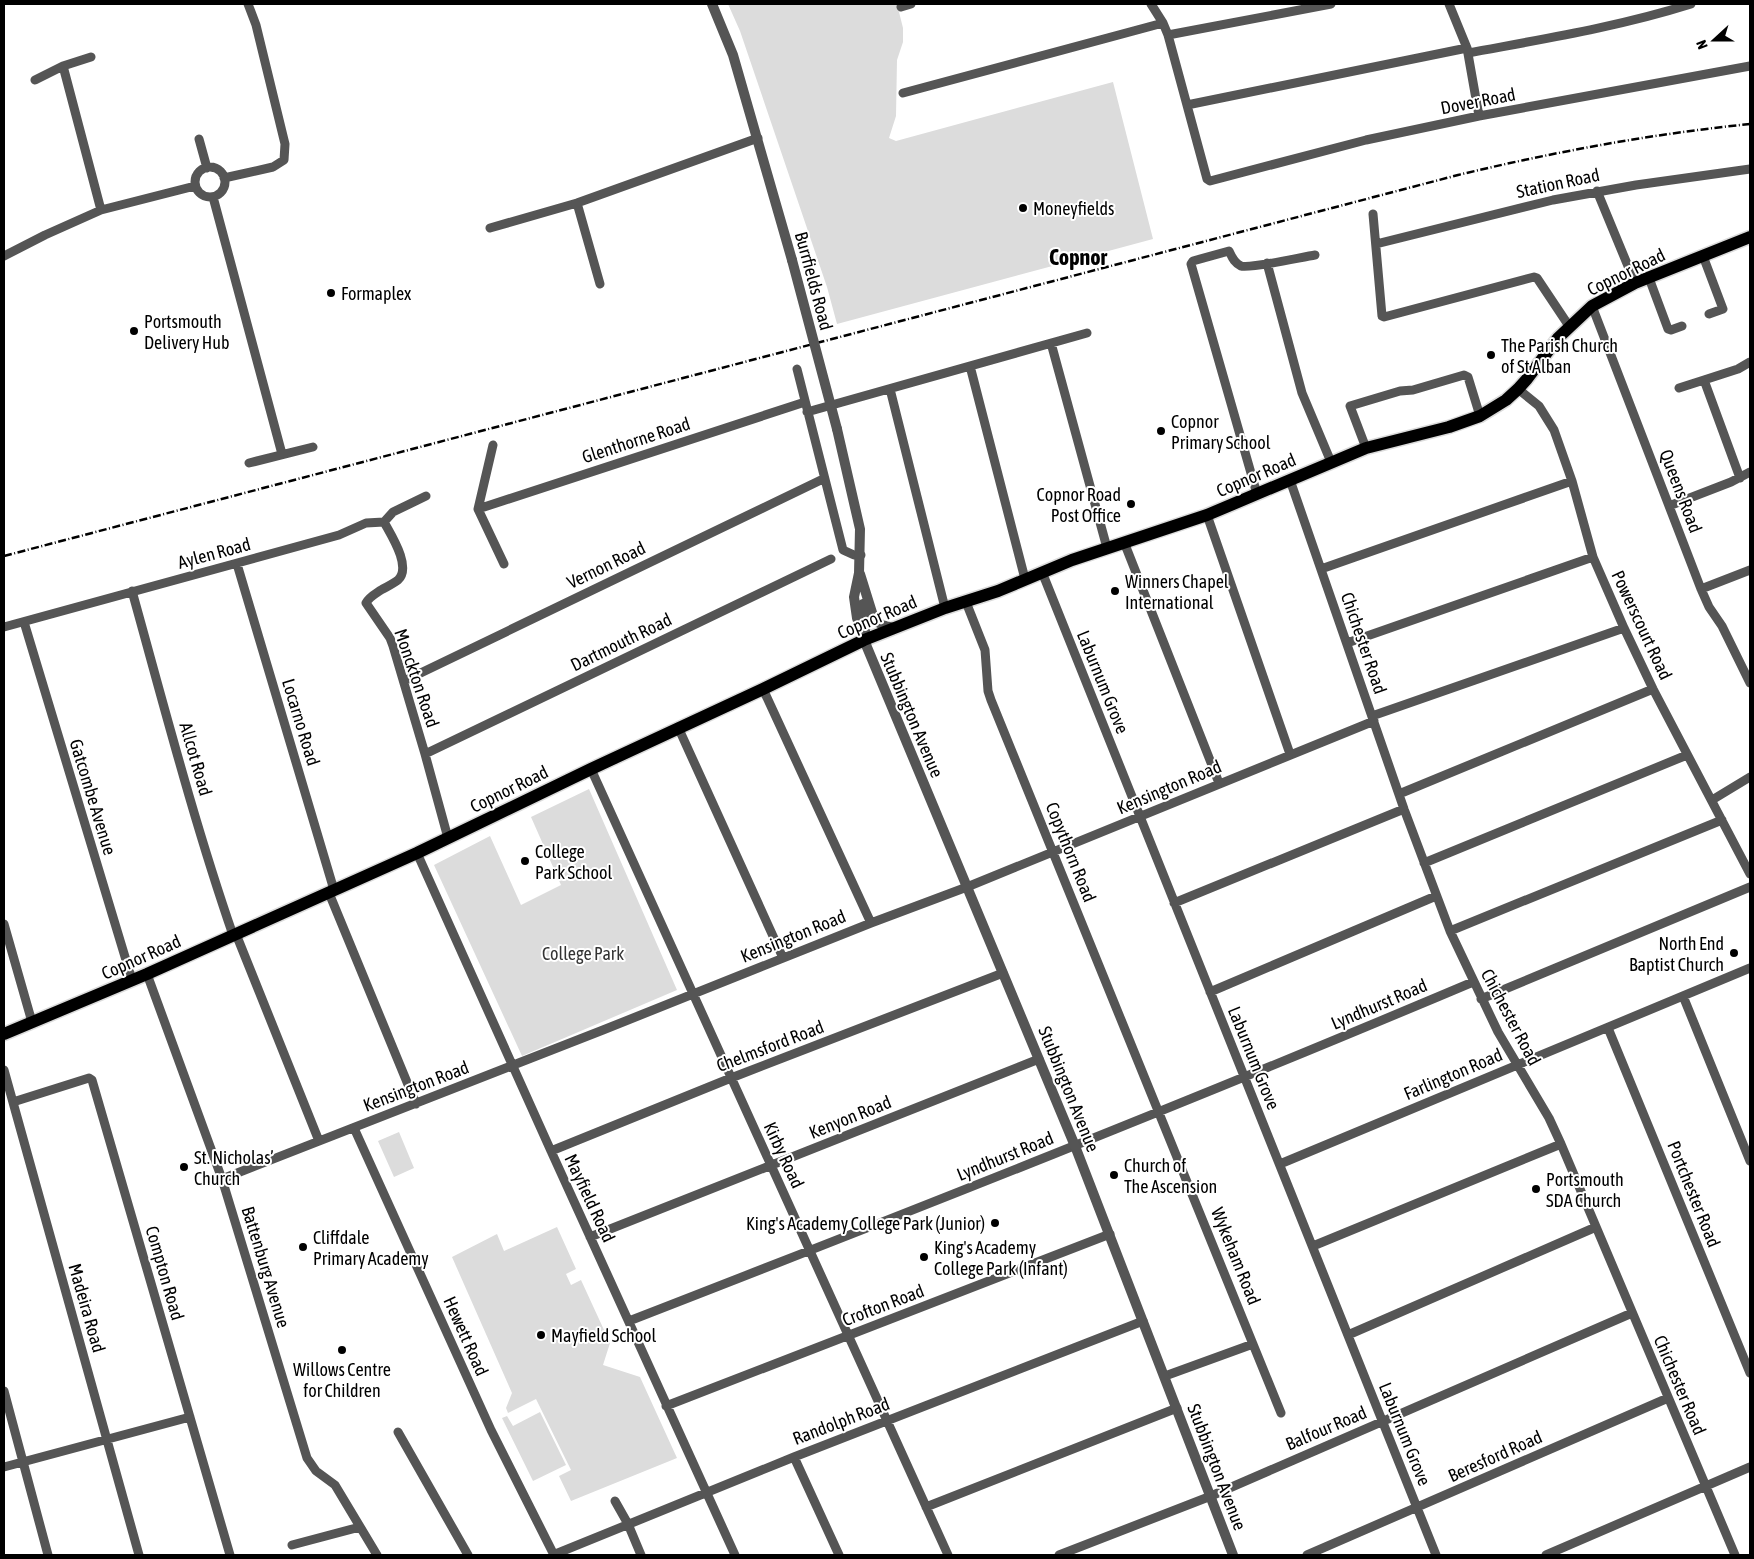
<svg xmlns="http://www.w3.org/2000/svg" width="1754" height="1559" font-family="'Asap Condensed',sans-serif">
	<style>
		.green { fill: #dcdcdc }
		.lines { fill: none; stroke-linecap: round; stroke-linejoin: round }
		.primary-casing { stroke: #dbdbdb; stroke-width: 15 }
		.minor { stroke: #555; stroke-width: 9 }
		.tertiary { stroke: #555; stroke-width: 10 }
		.primary { stroke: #000; stroke-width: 12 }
		.rail { stroke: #000; stroke-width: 2.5; stroke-dasharray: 8 2.5 1 2.5; stroke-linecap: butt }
		.tertiary-bridge { stroke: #555; stroke-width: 10 }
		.poi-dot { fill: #000; stroke: #fff; stroke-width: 2 }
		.labels { text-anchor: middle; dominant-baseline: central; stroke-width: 4; stroke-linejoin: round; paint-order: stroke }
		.street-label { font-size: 18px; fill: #000; stroke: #fff }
		.poi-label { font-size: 18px; fill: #000; stroke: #fff; text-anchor: start }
		.park-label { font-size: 18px; fill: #333; stroke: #fff }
		.district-label { font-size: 22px; font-weight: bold; fill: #000; stroke: #fff }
	</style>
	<rect width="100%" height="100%" fill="#fff"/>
	<!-- green -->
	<path class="green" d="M728 4H897L903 28V42L897 60 896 116 889 138 896 141 1113 82 1153 239 837 324 827 287 740 31Z
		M589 789 677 990 522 1056 434 865 490 836 521 905 561 885 531 817Z
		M399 1132 414 1168 394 1177 378 1141Z
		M557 1227 576 1269 566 1274 571 1285 581 1280 610 1343 603 1365 640 1377 677 1458 571 1501 559 1476 571 1470 536 1399 508 1413 506 1408 512 1393 452 1257 497 1234 504 1251Z
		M540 1412 566 1465 533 1481 502 1418 507 1416 513 1426Z"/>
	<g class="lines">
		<defs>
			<path id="primary" d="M4 1034 147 974 417 853 591 769 763 689 864 640 945 608 998 591 1072 560 1207 515 1366 448 1449 427 1480 416 1506 400 1518 389 1527 379 1558 338 1592 306 1635 283 1750 237"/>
		</defs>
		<!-- primary casing -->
		<use href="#primary" class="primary-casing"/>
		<!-- minor -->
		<path class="minor" d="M1151 4 1163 23 1168 35 1207 179 1210 181 1366 140 1479 116 1750 66
			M1449 4 1467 48 1479 116
			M901 7 911 4
			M1168 35 1331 4
			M1468 53C1543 39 1618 27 1691 4
			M63 66 101 210
			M35 80 63 66 91 57
			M903 93 1163 23
			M1187 105 1467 48
			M199 139 207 168
			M195 182a15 15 0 1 1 30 0a15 15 0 1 1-30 0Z
			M224 178 273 167 284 160 285 144 256 25 248 4
			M1597 191 1635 283
			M213 197 282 454
			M577 203 600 284
			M1373 214 1382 316 1384 317 1534 277 1537 278 1569 326
			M490 228 577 203 758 138
			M1376 244 1553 200 1636 185 1750 169
			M4 256 45 235 101 210 195 186
			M1703 256 1723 309 1709 314
			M1267 263 1302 393 1331 462
			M1649 278 1668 329 1671 330 1682 326
			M1592 306 1701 589 1709 607 1722 626 1750 683
			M1051 343 1107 548
			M970 366 1025 579
			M797 369 843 550 854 555H861
			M1679 388 1704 380
			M890 389 945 608
			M1518 389 1539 406 1554 430 1572 481 1593 557 1624 628 1653 689 1750 874
			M807 412 1087 333
			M493 445 478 509 504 564
			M1366 448 1350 406 1400 391 1413 390 1464 375 1468 377 1480 416
			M249 463 313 447
			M1740 478 1704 380 1738 369 1750 362
			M1290 480 1404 809 1450 931 1498 1032 1549 1118 1561 1144 1735 1555
			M1257 494 1191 264 1193 261 1229 251C1232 257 1234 263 1241 266 1250 269 1302 257 1315 255
			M1669 506 1731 482 1750 472
			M478 509 805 402
			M1207 515 1290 754
			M384 522C391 535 412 567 398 580 393 584 386 587 381 590 375 594 369 597 366 603L390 638 393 646 425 754 448 838
			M1124 542 1219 783
			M237 564 334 890
			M1321 569 1572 481
			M1042 572 1436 1555
			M1701 589 1750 570
			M132 591C164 706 194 822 233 935
			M966 602 985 650 988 691 991 700 1281 1413
			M24 622 132 980
			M4 627 339 535 366 523 384 522 393 512 426 496
			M1347 643 1593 557
			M404 681 823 479
			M763 689 871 923
			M1372 716 1624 628
			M678 727 783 958
			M425 754 831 559
			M591 769 948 1555
			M1399 794 1653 689
			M1712 800 1750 777
			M417 853 551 1151 735 1555
			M1424 863 1687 755
			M329 893 416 1104
			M1174 903 1404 809
			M4 924 32 1022
			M1450 931 1722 820
			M236 934 319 1141
			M147 974 222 1179 307 1458 316 1471 335 1485 377 1555
			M1210 992 1436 896
			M1683 996 1750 1161
			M1481 999 1750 887
			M1608 1028 1750 1373
			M4 1070 139 1555
			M13 1102 89 1078 92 1080 230 1555
			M354 1128 491 1430 554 1555
			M551 1151 731 1078 1003 973
			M1280 1164 1750 968
			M222 1179 603 1030 871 923 967 887 1374 721
			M590 1237 1039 1059
			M1313 1246 1561 1144
			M629 1321C912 1211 1194 1100 1473 982
			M1348 1335 1596 1227
			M1165 1376 1253 1344
			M4 1391 48 1555
			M666 1406 1110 1234
			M398 1432 468 1555
			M794 1457 839 1555
			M4 1467 190 1417
			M615 1501 628 1524 641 1555
			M926 1507 1177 1408
			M292 1545 360 1527
			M553 1555 794 1457 1143 1321
			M1059 1555 1211 1496 1632 1313
			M1307 1555 1668 1398
			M1546 1555 1750 1467"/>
		<!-- tertiary -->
		<path class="tertiary" d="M712 4 733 55 792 260
			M837 429 860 529 859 573 854 597 857 618 864 640 1075 1146 1233 1555
			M860 574 874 619 882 625 894 628
			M863 604 866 624 864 636"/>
		<!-- primary -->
		<use href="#primary" class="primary"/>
		<!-- rail -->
		<path class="rail" d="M4 556 1458 175C1554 152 1651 134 1750 124"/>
		<!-- tertiary-bridge -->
		<path class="tertiary-bridge" d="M792 260 837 429"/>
	</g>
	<!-- markers -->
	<g class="poi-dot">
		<circle cx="1023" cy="208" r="5"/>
		<circle cx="331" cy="293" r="5"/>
		<circle cx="134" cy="331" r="5"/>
		<circle cx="1491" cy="355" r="5"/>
		<circle cx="1161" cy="431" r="5"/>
		<circle cx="1131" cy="504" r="5"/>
		<circle cx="1115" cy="591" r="5"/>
		<circle cx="525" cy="861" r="5"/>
		<circle cx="1734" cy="953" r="5"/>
		<circle cx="184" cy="1167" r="5"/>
		<circle cx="1114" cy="1175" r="5"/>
		<circle cx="1536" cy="1189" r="5"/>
		<circle cx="995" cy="1223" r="5"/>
		<circle cx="303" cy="1247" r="5"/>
		<circle cx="924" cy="1257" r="5"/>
		<circle cx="541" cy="1335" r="5"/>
		<circle cx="342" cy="1350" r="5"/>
	</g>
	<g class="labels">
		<!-- street labels -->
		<g class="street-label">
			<text transform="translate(1478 101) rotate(-11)">Dover Road</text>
			<text transform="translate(1558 183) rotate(-12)">Station Road</text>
			<text transform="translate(1626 272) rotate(-26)">Copnor Road</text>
			<text transform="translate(814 281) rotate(75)">Burrfields Road</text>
			<text transform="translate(636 440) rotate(-18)">Glenthorne Road</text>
			<text transform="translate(1256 475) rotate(-23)">Copnor Road</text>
			<text transform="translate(1681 491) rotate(69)">Queens Road</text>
			<text transform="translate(214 553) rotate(-15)">Aylen Road</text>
			<text transform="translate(606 565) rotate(-26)">Vernon Road</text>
			<text transform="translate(877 617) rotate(-23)">Copnor Road</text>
			<text transform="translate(1642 625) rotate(65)">Powerscourt Road</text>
			<text transform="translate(621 642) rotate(-26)">Dartmouth Road</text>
			<text transform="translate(1364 643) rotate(71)">Chichester Road</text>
			<text transform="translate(417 678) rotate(71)">Monckton Road</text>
			<text transform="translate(1103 682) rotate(68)">Laburnum Grove</text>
			<text transform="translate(912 715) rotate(67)">Stubbington Avenue</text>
			<text transform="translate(301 722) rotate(73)">Locarno Road</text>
			<text transform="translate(196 759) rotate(74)">Allcot Road</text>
			<text transform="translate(1169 787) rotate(-23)">Kensington Road</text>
			<text transform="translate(509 789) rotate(-26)">Copnor Road</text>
			<text transform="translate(93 797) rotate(73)">Gatcombe Avenue</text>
			<text transform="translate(1071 852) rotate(68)">Copythorn Road</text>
			<text transform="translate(793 936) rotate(-22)">Kensington Road</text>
			<text transform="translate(141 957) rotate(-24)">Copnor Road</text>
			<text transform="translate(1379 1004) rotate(-23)">Lyndhurst Road</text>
			<text transform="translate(1511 1017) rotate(62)">Chichester Road</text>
			<text transform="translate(770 1046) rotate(-21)">Chelmsford Road</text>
			<text transform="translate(1254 1058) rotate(68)">Laburnum Grove</text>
			<text transform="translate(1453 1074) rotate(-23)">Farlington Road</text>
			<text transform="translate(416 1086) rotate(-21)">Kensington Road</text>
			<text transform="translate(1069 1089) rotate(68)">Stubbington Avenue</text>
			<text transform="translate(850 1117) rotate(-22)">Kenyon Road</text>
			<text transform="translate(784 1155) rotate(65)">Kirby Road</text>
			<text transform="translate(1005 1156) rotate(-22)">Lyndhurst Road</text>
			<text transform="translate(1694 1194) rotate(68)">Portchester Road</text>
			<text transform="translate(590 1198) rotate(65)">Mayfield Road</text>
			<text transform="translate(1236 1256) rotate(68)">Wykeham Road</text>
			<text transform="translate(266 1267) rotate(73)">Battenburg Avenue</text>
			<text transform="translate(165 1273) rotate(74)">Compton Road</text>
			<text transform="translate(883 1305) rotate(-21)">Crofton Road</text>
			<text transform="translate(87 1308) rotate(74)">Madeira Road</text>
			<text transform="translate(466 1336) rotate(66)">Hewett Road</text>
			<text transform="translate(1680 1385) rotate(67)">Chichester Road</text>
			<text transform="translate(841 1421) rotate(-21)">Randolph Road</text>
			<text transform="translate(1326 1428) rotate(-23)">Balfour Road</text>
			<text transform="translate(1405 1434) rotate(68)">Laburnum Grove</text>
			<text transform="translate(1495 1456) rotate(-24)">Beresford Road</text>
			<text transform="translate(1217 1467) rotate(69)">Stubbington Avenue</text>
		</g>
		<!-- poi labels -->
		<g class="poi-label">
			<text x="1033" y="208">Moneyfields</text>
			<text x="341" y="293">Formaplex</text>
			<text x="144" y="321">Portsmouth<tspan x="144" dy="21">Delivery Hub</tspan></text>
			<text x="1501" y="345">The Parish Church<tspan x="1501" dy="21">of St Alban</tspan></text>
			<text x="1171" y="421">Copnor<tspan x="1171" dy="21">Primary School</tspan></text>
			<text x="1121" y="494" text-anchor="end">Copnor Road<tspan x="1121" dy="21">Post Office</tspan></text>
			<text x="1125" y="581">Winners Chapel<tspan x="1125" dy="21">International</tspan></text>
			<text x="535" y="851">College<tspan x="535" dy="21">Park School</tspan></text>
			<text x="1724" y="943" text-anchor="end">North End<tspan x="1724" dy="21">Baptist Church</tspan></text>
			<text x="194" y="1157">St. Nicholas’<tspan x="194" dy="21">Church</tspan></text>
			<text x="1124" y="1165">Church of<tspan x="1124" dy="21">The Ascension</tspan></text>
			<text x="1546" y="1179">Portsmouth<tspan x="1546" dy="21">SDA Church</tspan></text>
			<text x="985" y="1223" text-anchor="end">King's Academy College Park (Junior)</text>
			<text x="313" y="1237">Cliffdale<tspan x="313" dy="21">Primary Academy</tspan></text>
			<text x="934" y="1247">King's Academy<tspan x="934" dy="21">College Park (Infant)</tspan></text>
			<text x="551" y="1335">Mayfield School</text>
			<text x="342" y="1369" text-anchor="middle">Willows Centre<tspan x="342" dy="21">for Children</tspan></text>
		</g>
		<!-- park labels -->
		<g class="park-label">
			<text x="583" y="953">College Park</text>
		</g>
		<!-- district labels -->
		<g class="district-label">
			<text x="1078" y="257">Copnor</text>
		</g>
	</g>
	<!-- border -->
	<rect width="1754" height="1559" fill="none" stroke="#000000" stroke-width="10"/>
	<!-- north arrow -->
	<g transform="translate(1714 40) rotate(249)" stroke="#ffffff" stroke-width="4" paint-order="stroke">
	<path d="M0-4L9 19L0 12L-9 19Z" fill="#000000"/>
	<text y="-8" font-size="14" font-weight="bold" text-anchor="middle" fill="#000000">N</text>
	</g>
</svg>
